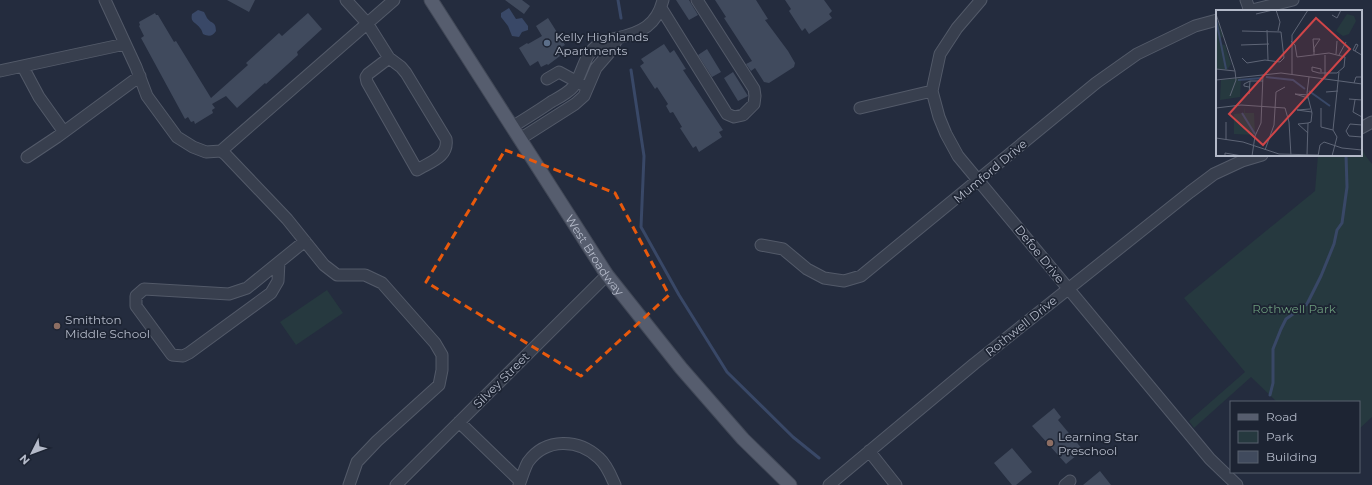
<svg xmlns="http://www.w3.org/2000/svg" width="1372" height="485" font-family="Montserrat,sans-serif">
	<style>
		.green { fill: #26393f }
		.water { fill: #394867 }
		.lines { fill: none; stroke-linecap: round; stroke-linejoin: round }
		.stream { stroke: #394867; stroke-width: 3 }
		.building { fill: #404a5d }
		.minor-casing { stroke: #535a69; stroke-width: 13 }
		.major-casing { stroke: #414857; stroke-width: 15 }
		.minor { stroke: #383f4e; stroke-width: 11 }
		.major { stroke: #565d6e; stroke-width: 13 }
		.marked { fill: none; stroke: #e8590c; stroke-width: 3; stroke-dasharray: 8 5; stroke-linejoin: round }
		.service-dot { fill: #5c6f8a; stroke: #1d2433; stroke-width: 1.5 }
		.education-dot { fill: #8d6e63; stroke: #1d2433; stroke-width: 1.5 }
		.labels { text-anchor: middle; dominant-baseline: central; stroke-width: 3.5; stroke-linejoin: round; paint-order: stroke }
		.poi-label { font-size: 12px; fill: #b4bac9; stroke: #1d2433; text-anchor: start }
		.street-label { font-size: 12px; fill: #b4bac9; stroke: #1d2433 }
		.park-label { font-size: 12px; fill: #6b9a7b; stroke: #1d2433 }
		.inset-river { fill: none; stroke: #394867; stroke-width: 2 }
		.inset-road { fill: none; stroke: #5e6576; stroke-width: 1 }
		.view { fill: #cf4548; fill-opacity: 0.15; stroke: #cf4548; stroke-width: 2 }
		.inset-edge { fill: none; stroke: #b4bac9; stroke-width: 2 }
	</style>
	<rect width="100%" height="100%" fill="#242c3e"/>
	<!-- green -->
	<path class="green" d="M1361 147 1365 155 1372 164V417L1359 429V402H1277L1251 377 1194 428 1189 421 1245 372 1184 298 1315 191 1318 155H1361Z
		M327 290 343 313 296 345 280 322Z"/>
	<!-- water -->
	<path class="water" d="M509 8 516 19 522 18 528 26V30L522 32 519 37 512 36 508 26 501 17V13Z
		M198 10 204 12C205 14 206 16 207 18 211 24 216 21 216 31 213 36 209 37 203 34 202 32 202 30 200 28 196 22 190 23 192 14Z"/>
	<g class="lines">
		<!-- stream -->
		<path class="stream" d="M618 0 621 18
			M631 70 644 156 641 227 679 295 727 372 793 437 819 458
			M1270 395 1273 383V349L1281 329 1286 319 1307 304 1321 276 1334 244 1337 230 1342 223 1347 187 1346 155"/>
	</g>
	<!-- building -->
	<path class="building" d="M227 0H255L249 12Z
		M505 0H522L530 6 524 14Z
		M676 0H689L698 15 689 20Z
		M715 0H756L768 19 765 20 788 51 795 63 794 67 769 83 764 82 755 68 751 71 746 64 752 61 724 18 726 17Z
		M785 0H824L832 11 829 14 832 18 809 34 805 28 802 31 789 11 791 9Z
		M155 13 156 15H158L174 42 176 41 211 98 248 65 246 63 279 33 282 36 308 13 322 29 297 52 298 55 266 84 265 83 237 108 226 96 212 104 215 108 212 110 213 113 195 124 194 121 191 122 188 117 185 119 141 38 144 36 139 26 140 25 139 22Z
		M548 18 565 45 556 50 560 56 548 65 547 64 541 67 538 61 530 66 519 48 527 43 528 44 542 36 536 26Z
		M664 44 670 53 674 50 686 69 683 70 723 130 719 132 722 137 699 152 696 146 693 148 680 128 682 127 673 112 670 113 666 106 668 104 657 87 655 89 640 66 644 63 641 59Z
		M707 49 721 72 712 77 698 55Z
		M733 72 748 96 738 101 724 78Z
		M1054 408 1061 417 1058 420 1083 450 1066 464 1032 426Z
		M1012 448 1032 472 1016 485H1012L994 463Z
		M1100 471 1111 485H1083Z"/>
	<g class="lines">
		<defs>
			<path id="minor" d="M105 0 136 67 147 96 177 137 193 147 206 152 221 151 226 155 287 219 324 265 337 275H365L382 283 435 343 442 355V370L439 385 377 441 357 462 349 485
				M346 0 367 23 389 58 401 67 406 73 446 139C449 157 430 162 417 170L367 82 366 77 368 74 389 58
				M981 0 957 28 940 54 932 91 939 117 946 134 958 156 1210 459 1237 485
				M1246 0 1250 11
				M661 8 727 114 734 117 743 115 754 104 755 96 754 89 697 0
				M1248 11 1293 0
				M23 67 39 97 64 132
				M0 71 125 44
				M547 79 559 72 583 85
				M860 108 932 91
				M512 127C525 119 538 111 551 102 558 98 568 93 573 87 583 74 583 55 598 45 604 40 610 40 617 38 641 33 657 25 663 0
				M1361 128 1372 122
				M520 139 575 104 584 96 596 68 609 53 618 38
				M221 151 394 0
				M27 157 57 137 140 76
				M761 245 783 249 807 269 824 278 844 281 861 276 1096 83 1137 54 1195 26 1217 20
				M279 262 278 281 271 293 189 353 183 356 172 355 136 306V296L144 289 229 294 247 288 305 241
				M459 422 520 481
				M869 451 896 485
				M396 485 607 275
				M519 485C522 478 524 469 528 462 546 437 579 439 599 458 607 465 611 476 615 485
				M829 485 974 364 1190 192 1214 174 1242 161 1262 155
				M1065 485 1070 481"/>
			<g id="major">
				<path id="s1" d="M431 0 607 275 681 368 743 439 790 485"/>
			</g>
		</defs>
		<!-- minor casing -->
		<use href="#minor" class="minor-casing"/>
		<!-- major casing -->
		<use href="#major" class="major-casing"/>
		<!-- minor -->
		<use href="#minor" class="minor"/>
		<!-- major -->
		<use href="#major" class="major"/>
	</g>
	<!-- marked area -->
	<path class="marked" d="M505 150 615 193 669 295 581 376 426 282Z"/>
	<!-- markers -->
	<circle class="service-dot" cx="547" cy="43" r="4"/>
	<g class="education-dot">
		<circle cx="57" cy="326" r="4"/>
		<circle cx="1050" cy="443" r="4"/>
	</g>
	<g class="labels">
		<!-- poi labels -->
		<g class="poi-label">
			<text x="555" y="36">Kelly Highlands<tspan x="555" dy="14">Apartments</tspan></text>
			<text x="65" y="319">Smithton<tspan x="65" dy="14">Middle School</tspan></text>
			<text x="1058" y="436">Learning Star<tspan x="1058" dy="14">Preschool</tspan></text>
		</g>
		<!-- street labels -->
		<g class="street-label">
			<text transform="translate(990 171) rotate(-40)">Mumford Drive</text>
			<text stroke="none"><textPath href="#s1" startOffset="303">West Broadway</textPath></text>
			<text transform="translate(1040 254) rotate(51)">Defoe Drive</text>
			<text transform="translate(1021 326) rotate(-39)">Rothwell Drive</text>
			<text transform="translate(501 380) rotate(-45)">Silvey Street</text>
		</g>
		<!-- park labels -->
		<g class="park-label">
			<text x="1294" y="308">Rothwell Park</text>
		</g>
	</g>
	<!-- overview -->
	<g transform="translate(1216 10)">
		<rect width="146" height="146" fill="#242c3e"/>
		<path d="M131 4 138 6 140 11 133 24 127 26 120 21ZM0 6 7 26 3 30 4 34 9 35 15 54 11 60 0 59ZM25 68 24 87 4 90 5 70ZM29 96V103H38L39 125 18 124V104L28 103Z" fill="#26393f"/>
		<path class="inset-river" d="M0 9 10 59M50 67 77 70 89 79M22 70 46 68M93 81 114 96M26 103 39 124"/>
		<path class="inset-road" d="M60 0 64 12 62 21M0 4 19 61 20 70 14 86M40 4 57 0M116 5 121 8 125 0M51 20 52 50M75 31 79 35 81 47 113 43 129 47 128 57 121 63H103L96 61V57L105 59V62M25 35 53 34M139 41 142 35 140 34 137 40 139 41 144 44 146 45M120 44 121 31M98 45V38L104 29H97L98 42M123 45 130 32M26 48 31 53 49 50 64 52 68 48 65 22 26 21M0 59 19 61M76 64V25L92 0M109 68V45M0 70 65 63 146 74M138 73 140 67H146M33 77 28 76V74L34 71M110 82 122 81M33 84 34 71H47M92 85 79 84 92 88M133 89 146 90M139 90 137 102 146 107M0 98 25 95 69 98 73 112 75 146M105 98V117L117 120M94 99 81 100 96 102M146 115 134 114 130 121 133 126 146 127M92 123 82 114 92 113M0 128 27 132 63 144 102 145M10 130V112M49 140 58 115 60 82 69 77M91 145 92 113 95 112 96 103 91 83 93 67M9 146V143L26 146M36 146 39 126 45 113 47 65M102 146 104 135 108 132 126 138 146 140M116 146 121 127 117 120 123 62"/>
		<path class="view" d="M100 8 134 39 47 135 13 104Z"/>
		<rect width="146" height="146" class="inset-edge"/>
	</g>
	<!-- legend -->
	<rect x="1230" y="401" width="130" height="72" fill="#1d2433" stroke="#59606f"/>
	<rect x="1238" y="414" width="20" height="6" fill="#565d6e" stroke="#59606f"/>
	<text x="1266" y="421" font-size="12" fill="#b4bac9">Road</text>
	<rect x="1238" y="431" width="20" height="12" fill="#26393f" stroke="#59606f"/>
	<text x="1266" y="441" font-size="12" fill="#b4bac9">Park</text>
	<rect x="1238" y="451" width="20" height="12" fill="#404a5d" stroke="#59606f"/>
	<text x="1266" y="461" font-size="12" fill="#b4bac9">Building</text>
	<!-- north arrow -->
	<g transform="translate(32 453) rotate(228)" stroke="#1d2433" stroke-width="3" paint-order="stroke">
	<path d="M0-3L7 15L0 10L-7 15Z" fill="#b4bac9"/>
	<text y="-6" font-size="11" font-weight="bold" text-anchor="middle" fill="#b4bac9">N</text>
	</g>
</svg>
